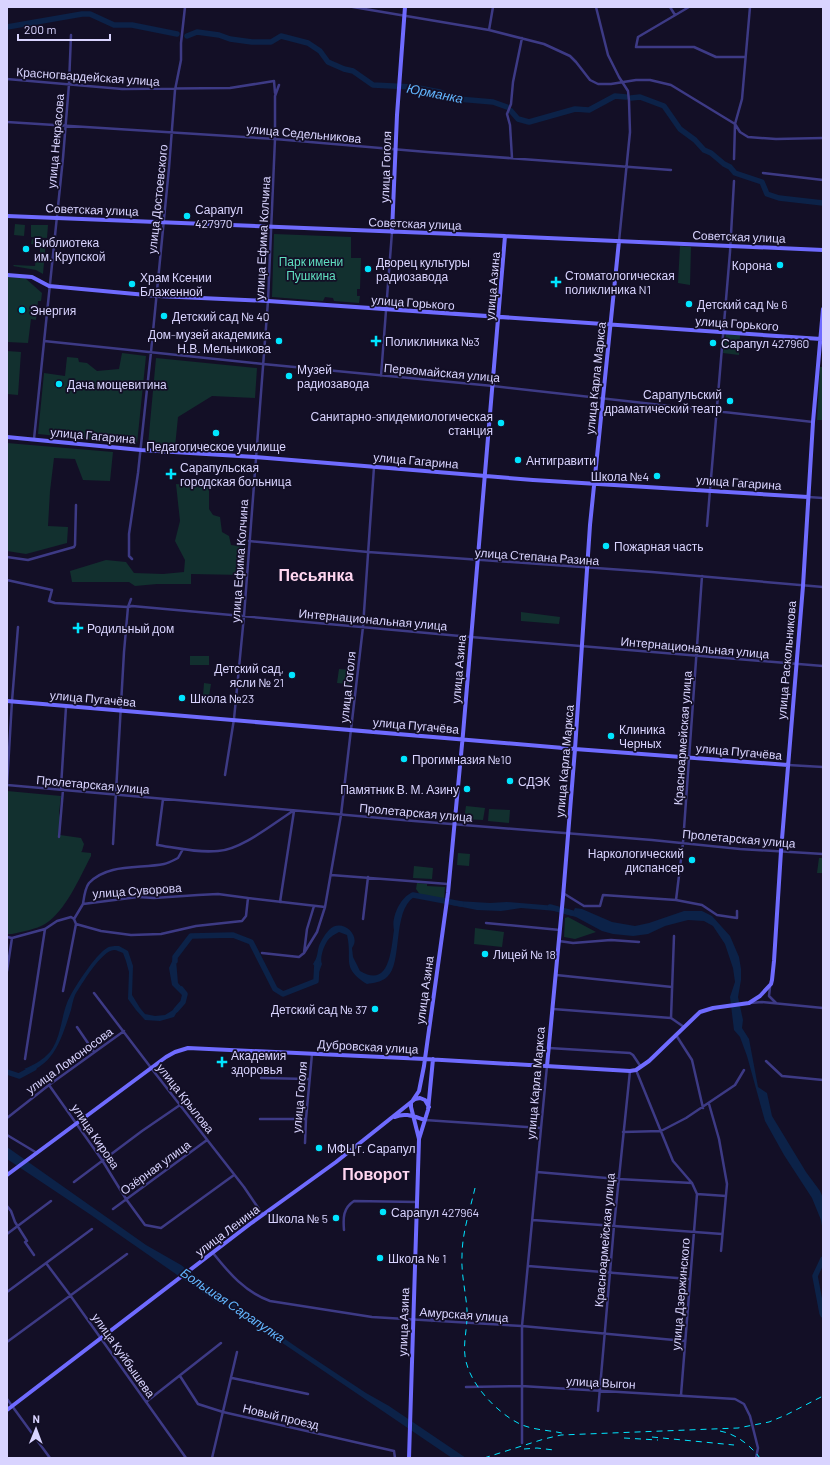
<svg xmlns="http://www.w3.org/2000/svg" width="830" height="1465" font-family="Barlow,sans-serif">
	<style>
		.green { fill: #12302f }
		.water { fill: #0c2248 }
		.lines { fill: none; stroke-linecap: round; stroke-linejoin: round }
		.river { stroke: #0c2248; stroke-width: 5.5 }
		.street { stroke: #3d3a85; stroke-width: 2.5 }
		.secondary { stroke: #6f6bff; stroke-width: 4 }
		.rail { stroke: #00e5ff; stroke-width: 1; stroke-dasharray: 6 5; stroke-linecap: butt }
		.poi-dot { fill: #00e5ff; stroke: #130f26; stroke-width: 1.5 }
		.labels { text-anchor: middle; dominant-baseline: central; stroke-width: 3.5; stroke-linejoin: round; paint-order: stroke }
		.street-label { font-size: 12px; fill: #d9d4ff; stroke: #130f26 }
		.poi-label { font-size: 12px; fill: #d9d4ff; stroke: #130f26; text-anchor: start }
		.park-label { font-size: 12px; fill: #5fe0c0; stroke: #130f26 }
		.water-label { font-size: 13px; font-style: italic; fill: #62b6ff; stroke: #130f26 }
		.district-label { font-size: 16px; font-weight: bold; fill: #ffd6f0; stroke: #130f26 }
	</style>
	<rect width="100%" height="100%" fill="#130f26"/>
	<!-- green -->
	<path class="green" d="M15 224 25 225 24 236 14 235Z
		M31 225H48L47 238 31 237Z
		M274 234 351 237V258H361L360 289H357V296H360L359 303 334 301 333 298 325 297 323 301 272 297Z
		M32 239 46 240 43 274 36 270 13 266 14 265 35 266 36 255 40 254V245L31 244Z
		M680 246 691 247 690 285 678 283Z
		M7 277 25 278 42 293 41 301H38L36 320 31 319 28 343 7 342Z
		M726 334 740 335 739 355 723 353Z
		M7 351 21 352 18 395 7 394Z
		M122 353 146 356 137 444 38 434 44 373 65 376 67 357 78 358 79 362 87 363 97 371 119 369Z
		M156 358 257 368 255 398 212 396 178 417 175 447 148 445Z
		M820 367H823V420H817Z
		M7 443 113 452 110 481 83 480 75 459 54 458 50 491 48 526 68 527 67 543 26 554 7 551Z
		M176 484 209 487V509L213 515 220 517 222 532 229 536 231 545 246 547 244 575 191 574V584H157L135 586 129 582H72L70 571 106 560 126 562 134 573 163 574 184 572 185 560 175 541 180 521Z
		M521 612 560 617 559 624 521 621Z
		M190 656H209V665H190Z
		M339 669 350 670 349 684 337 683Z
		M204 683 211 684 209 696H203Z
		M7 791 61 796 59 813 61 823 60 835 81 838 84 844 82 851 81 852 91 853V856C80 877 65 912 45 924 37 929 21 932 12 934H7Z
		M466 806 485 808 483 820 464 819Z
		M489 809 510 810 509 823 488 821Z
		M458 853 470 854 469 866 457 865Z
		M819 858H823V873H817Z
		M414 866 433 868 432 879 413 878Z
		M417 883 427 884V886L445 887 444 900 421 896 416 889Z
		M568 917 596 932 575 939 564 937 565 918Z
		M475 928 504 932 502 947 474 944Z"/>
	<!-- water -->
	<path class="water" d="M411 893H418L420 896 419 898 414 897C392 911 403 964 387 977 382 982 373 983 367 984 340 967 353 960 347 935L339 932C337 933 333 935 331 937 325 941 319 958 322 964L319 972 313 964C318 957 317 953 319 946 321 941 325 934 329 930 341 917 362 935 352 948L353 957 360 971C390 989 391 949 394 930 391 918 400 898 411 893Z
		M457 901 490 903 507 902 556 906V911L521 908 501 911 477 910 452 905Z
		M575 908 582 909 612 922 635 926 649 923 684 911H702L712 916 730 936 739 957 741 969V980L738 997 743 1020 742 1028 749 1039 758 1087 767 1093 772 1116 806 1172 820 1191 823 1198V1232L821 1220 812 1198 784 1155 765 1121 747 1056 740 1037 734 1030 730 997 735 982 733 968 725 944 713 926 704 921 688 920 665 926 648 934 633 936 613 934 602 931 576 917 565 914V911L573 912Z
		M119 946 128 951 133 966 132 995 140 1008 145 1014 155 1016 165 1015 181 1005 174 1017 160 1021 145 1020 136 1010 128 999 129 972 126 961 123 953C120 952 117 950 114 950 102 950 81 985 75 995 73 1000 72 1005 71 1010 64 1030 58 1055 39 1067 34 1070 29 1071 24 1069 34 1065 43 1060 50 1052 61 1038 61 1018 67 1003 72 990 96 954 107 948 110 946 116 946 119 946Z
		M176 953 179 955 176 960 178 983 186 992 184 997 172 985 169 968Z
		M7 1147 146 1245 181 1265 214 1290 298 1348 366 1393 389 1406 466 1458H452L222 1302 219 1304 91 1215 7 1159Z"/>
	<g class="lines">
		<!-- river -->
		<path class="river" d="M7 27 82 14H90L114 25H132L177 34
			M187 36 197 32 219 35 230 39 252 42H271L281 36 308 43 320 51 328 62 344 69 353 71 373 85 413 87 440 92 458 99 493 102 507 107
			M631 98 640 97 664 106 680 129 695 140 704 150 711 153 724 164 730 167 735 173 762 182 767 194 779 198 823 203
			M511 111 518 119 529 122 575 109 589 110 615 96 626 97
			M413 895 461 904
			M550 907 572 913
			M175 961V957L191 936 233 935 251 942 275 989 283 994 316 981 317 963
			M176 1010 183 1002 185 994 181 989
			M7 1072 19 1076 34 1068
			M823 1259 815 1276 822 1313 823 1315"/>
		<!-- street -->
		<path class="street" d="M353 7 489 30 544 44 570 56 576 62 590 80 598 84H611L636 80H650L671 85 735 124 740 132 748 137 776 139 823 138
			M596 7 608 55 619 77 628 91 629 101 630 132 619 241
			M670 7 675 15
			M689 7 638 37 636 47H694L716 57H745
			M489 30 493 7
			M7 79 122 89 230 88 274 81 275 93
			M7 122 275 139 427 152 671 170
			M512 158 510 125 507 114 511 104 513 82 522 38
			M734 159 735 124 742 99 750 7
			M763 173 823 180
			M44 341 263 364 493 386 813 422
			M381 376 392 232
			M34 439 63 158 69 84 71 35
			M808 497 823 498
			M707 526 730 252 734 181
			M249 541 368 552 652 572 823 587
			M7 557 28 560 74 547 75 545 76 505
			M132 559 129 556V534L138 473 151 352 169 168 175 90 181 60V43L185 7
			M7 580 52 590 49 601 55 603 128 607 132 606 471 637 823 666
			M788 765 823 767
			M225 775 234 719 244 616 268 301 275 139V96L279 85
			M7 785 414 821 652 840 740 849 823 854
			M7 785 12 701 18 627
			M163 799 157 845C177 848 198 853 218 851 241 850 274 823 293 811
			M59 837 63 790 61 787 66 707
			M113 844 124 652 128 607 131 599
			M183 849 178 858C174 860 169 863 164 864 140 869 108 863 89 883 85 888 84 897 83 904L138 897 154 898 198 895 218 894 248 898
			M331 875 448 884
			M563 893 584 906H600L603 895 676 900 702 905 717 915 737 918V911
			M676 900 683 843 702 576
			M280 902 294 811
			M74 919 83 904
			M363 919 368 877
			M486 923 560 930
			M7 937 12 938 45 929 57 921 71 917 74 919 76 924 101 931 131 935 161 934 196 926 242 921 246 916 248 898 325 907
			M559 941 573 943 611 940 639 942
			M262 953 299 957 304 953 307 929 314 906
			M304 953 317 932 325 907 341 815 363 627 374 467
			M7 971 12 938
			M556 975 672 987
			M770 987 769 996 776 1003
			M63 991 76 924
			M94 993 155 1073 244 1187 263 1215
			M750 1003 762 1002 823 1008
			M553 1009 671 1018 684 1027
			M671 1018 674 936
			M77 1027 94 1052
			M676 1035 692 1060 703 1108
			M549 1048 630 1053 633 1055 641 1067
			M25 1059 45 929
			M766 1061 782 1076 823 1080
			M636 1070 673 1161 692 1183 697 1194
			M261 1078 309 1079
			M49 1085 102 1160 126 1199 145 1225 161 1228 234 1175
			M709 1104 719 1139 727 1184 721 1251
			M7 1118 49 1085 124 1031
			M260 1119H306
			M425 1120 541 1128
			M623 1132 661 1131 686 1118 735 1085 744 1070
			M7 1135 37 1153
			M305 1143 306 1119 312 1054
			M537 1172 618 1179 692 1183
			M74 1182 142 1131 180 1105
			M697 1194 726 1196
			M7 1206 11 1211 15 1222 27 1241 25 1242 34 1255
			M113 1209 207 1140
			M533 1220 722 1234
			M344 1230C343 1218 343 1208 354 1201L417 1202
			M7 1234 51 1201
			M213 1253C229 1273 245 1292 270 1301L372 1317 522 1326 685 1341
			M46 1263 70 1295 186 1458
			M528 1266 689 1279
			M7 1292 92 1229
			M431 1312 432 1321
			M7 1342 127 1254
			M180 1376 198 1404 223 1412 394 1451 395 1458
			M232 1378 308 1394
			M466 1387 521 1386 735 1399 744 1404 750 1416 758 1448 756 1458
			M681 1395 697 1194
			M7 1399 50 1458
			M146 1402 221 1343
			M598 1411 614 1226 630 1071
			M522 1443V1326L547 1066
			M212 1458 237 1352"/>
		<!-- secondary -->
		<path class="secondary" d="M7 216 505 236 823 250
			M392 232 397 115 405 7
			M7 275 32 277 49 286 157 296 268 301 821 339
			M7 437 141 450 255 457 533 480 808 497
			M7 701 575 749 788 765
			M547 1066 563 897 575 749 590 525 619 241
			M413 1100 419 1091 424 1066 448 893 463 734 505 236
			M411 1103V1107L419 1139
			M395 1117C405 1112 415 1117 425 1120
			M7 1175 166 1057 175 1052 188 1048 425 1059 630 1071 636 1070 649 1061 700 1012 713 1008 749 1003 760 996 771 984 772 980 774 961 781 851 803 586 813 422 823 309
			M7 1410 250 1224 336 1162 415 1099 420 1098 425 1100 429 1107
			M409 1458 419 1139 428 1110 433 1059"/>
		<!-- rail -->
		<path class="rail" d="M475 1188C470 1210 462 1233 462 1256 461 1274 466 1293 467 1310 468 1326 463 1341 465 1356 468 1382 495 1411 518 1423 531 1430 548 1430 562 1433
			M720 1431C736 1434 750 1445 760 1458
			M652 1437 734 1445
			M624 1438 658 1440
			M524 1449 537 1448 554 1450
			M484 1458 544 1439 561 1435 738 1428 769 1422 786 1415 823 1396"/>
	</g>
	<!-- markers -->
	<g class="poi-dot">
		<circle cx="187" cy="216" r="4"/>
		<circle cx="26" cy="249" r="4"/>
		<circle cx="780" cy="265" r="4"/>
		<circle cx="368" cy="269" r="4"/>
		<path d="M554 276h4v4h4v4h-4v4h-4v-4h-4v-4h4z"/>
		<circle cx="132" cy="284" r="4"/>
		<circle cx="689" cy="304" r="4"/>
		<circle cx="22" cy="310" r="4"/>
		<circle cx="164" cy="316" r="4"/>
		<circle cx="279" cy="341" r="4"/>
		<path d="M374 335h4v4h4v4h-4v4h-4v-4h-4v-4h4z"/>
		<circle cx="713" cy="343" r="4"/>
		<circle cx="289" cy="376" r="4"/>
		<circle cx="59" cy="384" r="4"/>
		<circle cx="730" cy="401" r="4"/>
		<circle cx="501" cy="423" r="4"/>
		<circle cx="216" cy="433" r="4"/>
		<circle cx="518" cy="460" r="4"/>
		<path d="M169 468h4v4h4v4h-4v4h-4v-4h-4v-4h4z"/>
		<circle cx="657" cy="476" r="4"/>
		<circle cx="606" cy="546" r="4"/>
		<path d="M76 622h4v4h4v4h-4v4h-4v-4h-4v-4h4z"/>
		<circle cx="292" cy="675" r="4"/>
		<circle cx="182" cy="698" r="4"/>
		<circle cx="611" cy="736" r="4"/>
		<circle cx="404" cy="759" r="4"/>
		<circle cx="510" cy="781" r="4"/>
		<circle cx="467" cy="789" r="4"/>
		<circle cx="692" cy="860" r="4"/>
		<circle cx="485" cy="954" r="4"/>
		<circle cx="375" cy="1009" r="4"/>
		<path d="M220 1056h4v4h4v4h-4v4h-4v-4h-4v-4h4z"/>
		<circle cx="319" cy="1148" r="4"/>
		<circle cx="383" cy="1212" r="4"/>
		<circle cx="336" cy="1218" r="4"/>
		<circle cx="380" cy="1258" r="4"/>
	</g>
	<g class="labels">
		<!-- street labels -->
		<g class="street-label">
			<text transform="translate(88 76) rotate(4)">Красногвардейская улица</text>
			<text transform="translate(304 133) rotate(5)">улица Седельникова</text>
			<text transform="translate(55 141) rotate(-85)">улица Некрасова</text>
			<text transform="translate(385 167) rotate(-88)">улица Гоголя</text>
			<text transform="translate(157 199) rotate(-84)">улица Достоевского</text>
			<text transform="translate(92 209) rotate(2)">Советская улица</text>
			<text transform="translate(415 223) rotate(2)">Советская улица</text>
			<text transform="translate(739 236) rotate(2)">Советская улица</text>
			<text transform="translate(262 238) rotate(-87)">улица Ефима Колчина</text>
			<text transform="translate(492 286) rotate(-85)">улица Азина</text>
			<text transform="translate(413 302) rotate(4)">улица Горького</text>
			<text transform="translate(737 323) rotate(4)">улица Горького</text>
			<text transform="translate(442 372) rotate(5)">Первомайская улица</text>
			<text transform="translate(595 378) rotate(-84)">улица Карла Маркса</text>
			<text transform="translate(93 435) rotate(5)">улица Гагарина</text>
			<text transform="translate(416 460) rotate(5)">улица Гагарина</text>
			<text transform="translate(739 482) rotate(4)">улица Гагарина</text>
			<text transform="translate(537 556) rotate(4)">улица Степана Разина</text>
			<text transform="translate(239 561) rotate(-86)">улица Ефима Колчина</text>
			<text transform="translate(373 619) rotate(5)">Интернациональная улица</text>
			<text transform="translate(695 647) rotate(5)">Интернациональная улица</text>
			<text transform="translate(786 660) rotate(-85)">улица Раскольникова</text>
			<text transform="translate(458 669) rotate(-85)">улица Азина</text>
			<text transform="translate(347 687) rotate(-84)">улица Гоголя</text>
			<text transform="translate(93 698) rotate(5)">улица Пугачёва</text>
			<text transform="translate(416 725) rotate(5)">улица Пугачёва</text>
			<text transform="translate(682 738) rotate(-86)">Красноармейская улица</text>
			<text transform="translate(739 751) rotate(5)">улица Пугачёва</text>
			<text transform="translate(564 761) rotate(-85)">улица Карла Маркса</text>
			<text transform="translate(93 784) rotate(5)">Пролетарская улица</text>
			<text transform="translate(416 812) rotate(5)">Пролетарская улица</text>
			<text transform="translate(739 838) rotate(5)">Пролетарская улица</text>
			<text transform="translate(137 890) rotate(-4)">улица Суворова</text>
			<text transform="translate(424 990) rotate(-82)">улица Азина</text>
			<text transform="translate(368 1046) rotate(3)">Дубровская улица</text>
			<text transform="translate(69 1060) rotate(-36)">улица Ломоносова</text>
			<text transform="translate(535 1083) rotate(-85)">улица Карла Маркса</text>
			<text transform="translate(299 1097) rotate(-85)">улица Гоголя</text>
			<text transform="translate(186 1098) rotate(52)">улица Крылова</text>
			<text transform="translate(96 1136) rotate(56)">улица Кирова</text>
			<text transform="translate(155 1167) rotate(-36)">Озёрная улица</text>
			<text transform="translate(227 1230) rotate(-37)">улица Ленина</text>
			<text transform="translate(604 1240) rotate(-85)">Красноармейская улица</text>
			<text transform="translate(680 1294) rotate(-85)">улица Дзержинского</text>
			<text transform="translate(464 1314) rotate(4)">Амурская улица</text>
			<text transform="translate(403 1322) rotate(-88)">улица Азина</text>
			<text transform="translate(124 1355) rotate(55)">улица Куйбышева</text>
			<text transform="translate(601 1382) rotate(3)">улица Выгон</text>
			<text transform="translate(281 1416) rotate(13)">Новый проезд</text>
		</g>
		<!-- poi labels -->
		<g class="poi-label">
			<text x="195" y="209">Сарапул<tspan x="195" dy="14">427970</tspan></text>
			<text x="34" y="242">Библиотека<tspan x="34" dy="14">им. Крупской</tspan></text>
			<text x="376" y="262">Дворец культуры<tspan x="376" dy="14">радиозавода</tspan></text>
			<text x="772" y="265" text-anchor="end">Корона</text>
			<text x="565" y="275">Стоматологическая<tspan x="565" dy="14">поликлиника N1</tspan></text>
			<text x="140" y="277">Храм Ксении<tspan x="140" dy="14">Блаженной</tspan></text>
			<text x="697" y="304">Детский сад № 6</text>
			<text x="30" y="310">Энергия</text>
			<text x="172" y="316">Детский сад № 40</text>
			<text x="271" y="334" text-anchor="end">Дом-музей академика<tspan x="271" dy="14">Н.В. Мельникова</tspan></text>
			<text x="385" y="341">Поликлиника №3</text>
			<text x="721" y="343">Сарапул 427960</text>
			<text x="297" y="369">Музей<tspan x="297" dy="14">радиозавода</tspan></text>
			<text x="67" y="384">Дача мощевитина</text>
			<text x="722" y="394" text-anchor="end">Сарапульский<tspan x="722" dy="14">драматический театр</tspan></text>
			<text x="493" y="416" text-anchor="end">Санитарно-эпидемиологическая<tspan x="493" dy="14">станция</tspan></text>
			<text x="216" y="446" text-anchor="middle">Педагогическое училище</text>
			<text x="526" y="460">Антигравити</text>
			<text x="180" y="467">Сарапульская<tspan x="180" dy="14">городская больница</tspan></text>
			<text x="649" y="476" text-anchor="end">Школа №4</text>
			<text x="614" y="546">Пожарная часть</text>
			<text x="87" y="628">Родильный дом</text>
			<text x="284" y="668" text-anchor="end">Детский сад,<tspan x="284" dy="14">ясли № 21</tspan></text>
			<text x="190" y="698">Школа №23</text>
			<text x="619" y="729">Клиника<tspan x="619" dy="14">Черных</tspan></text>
			<text x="412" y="759">Прогимназия №10</text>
			<text x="518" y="781">СДЭК</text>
			<text x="459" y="789" text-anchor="end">Памятник В. М. Азину</text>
			<text x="684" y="853" text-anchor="end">Наркологический<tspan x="684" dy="14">диспансер</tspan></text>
			<text x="493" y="954">Лицей № 18</text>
			<text x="367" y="1009" text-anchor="end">Детский сад № 37</text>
			<text x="231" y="1055">Академия<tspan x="231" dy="14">здоровья</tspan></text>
			<text x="327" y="1148">МФЦ г. Сарапул</text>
			<text x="391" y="1212">Сарапул 427964</text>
			<text x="328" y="1218" text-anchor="end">Школа № 5</text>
			<text x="388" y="1258">Школа № 1</text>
		</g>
		<!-- park labels -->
		<g class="park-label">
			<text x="311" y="261">Парк имени<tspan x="311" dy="14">Пушкина</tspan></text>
		</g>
		<!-- water labels -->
		<g class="water-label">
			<text transform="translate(435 93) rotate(11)">Юрманка</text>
			<text transform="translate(233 1305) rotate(34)">Большая Сарапулка</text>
		</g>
		<!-- district labels -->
		<g class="district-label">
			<text x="316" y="574">Песьянка</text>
			<text x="376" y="1173">Поворот</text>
		</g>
	</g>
	<!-- border -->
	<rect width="830" height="1465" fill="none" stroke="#d9d4ff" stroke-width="16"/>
	<!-- north arrow -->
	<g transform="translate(36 1429) rotate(1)" stroke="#130f26" stroke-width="3" paint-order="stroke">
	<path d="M0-3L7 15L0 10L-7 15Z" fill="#d9d4ff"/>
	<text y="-6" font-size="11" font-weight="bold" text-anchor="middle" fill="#d9d4ff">N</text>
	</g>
	<!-- scale -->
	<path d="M18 34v6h92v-6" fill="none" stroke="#d9d4ff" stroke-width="2"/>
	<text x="24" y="34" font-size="12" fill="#d9d4ff" stroke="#130f26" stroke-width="3" paint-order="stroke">200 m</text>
</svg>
